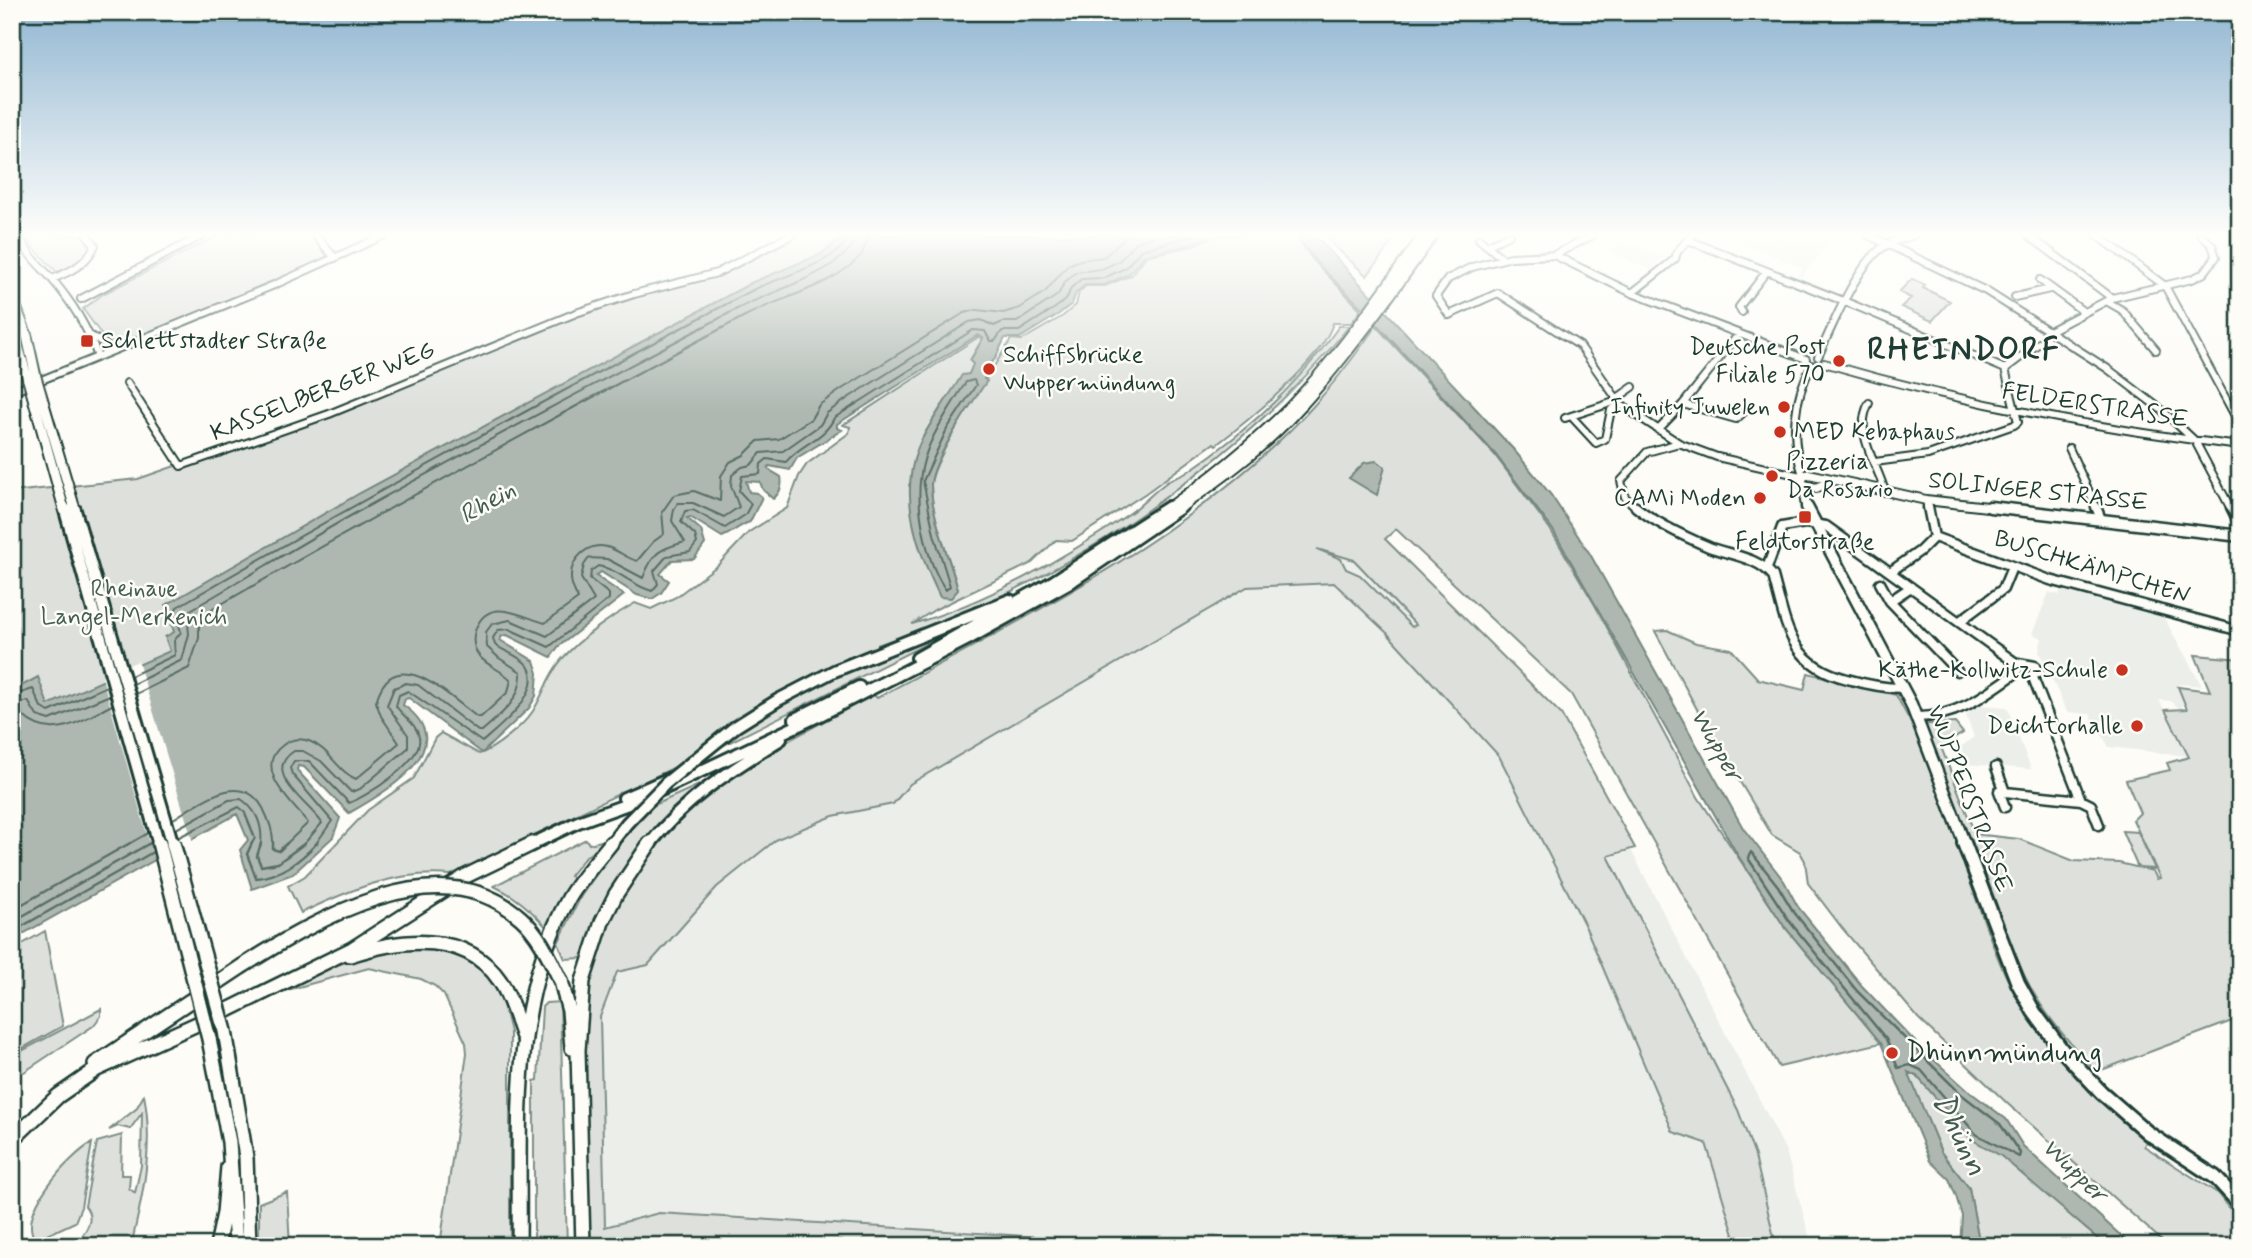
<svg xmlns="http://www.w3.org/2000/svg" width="2252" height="1258" font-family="Mynerve,sans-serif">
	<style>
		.built { fill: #eceee9 }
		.green { fill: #dde0db; stroke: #7e8e88; stroke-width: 2; fill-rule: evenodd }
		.water { fill: #aeb8b1; stroke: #75877f; stroke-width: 2 }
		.pier { fill: #fdfcf7 }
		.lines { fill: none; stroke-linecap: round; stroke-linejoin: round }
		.shore-far1 { stroke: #586e66; stroke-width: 2 }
		.shore { stroke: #586e66; stroke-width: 2.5 }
		.minor-far1-casing { stroke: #1f3d34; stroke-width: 10 }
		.minor-casing { stroke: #1f3d34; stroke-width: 13 }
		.major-far2-casing { stroke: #1f3d34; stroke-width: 12 }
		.major-far1-casing { stroke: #1f3d34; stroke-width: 15 }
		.major-casing { stroke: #1f3d34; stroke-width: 18 }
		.highway-far2-casing { stroke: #1f3d34; stroke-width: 13 }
		.highway-far1-casing { stroke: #1f3d34; stroke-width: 16 }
		.highway-casing { stroke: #1f3d34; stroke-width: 18 }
		.minor-far1 { stroke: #fdfcf7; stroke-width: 6 }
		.minor { stroke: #fdfcf7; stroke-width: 8 }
		.major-far2 { stroke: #fdfcf7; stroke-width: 8 }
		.major-far1 { stroke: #fdfcf7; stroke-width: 10 }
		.major { stroke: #fdfcf7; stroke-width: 12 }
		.highway-far2 { stroke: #fdfcf7; stroke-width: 9 }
		.highway-far1 { stroke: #fdfcf7; stroke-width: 10 }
		.highway { stroke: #fdfcf7; stroke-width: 13 }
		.highway-bridge-far2-casing { stroke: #1f3d34; stroke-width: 13; stroke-linecap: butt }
		.highway-bridge-far1-casing { stroke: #1f3d34; stroke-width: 16; stroke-linecap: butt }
		.highway-bridge-casing { stroke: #1f3d34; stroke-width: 18; stroke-linecap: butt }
		.highway-bridge-far2 { stroke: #fdfcf7; stroke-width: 9 }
		.highway-bridge-far1 { stroke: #fdfcf7; stroke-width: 10 }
		.highway-bridge { stroke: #fdfcf7; stroke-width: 13 }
		.poi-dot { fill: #c8321e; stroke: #fdfcf7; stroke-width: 2.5 }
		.labels { text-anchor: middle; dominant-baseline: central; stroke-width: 5; stroke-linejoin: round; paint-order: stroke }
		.poi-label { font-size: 24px; fill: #1f3d34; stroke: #fdfcf7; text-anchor: end }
		.street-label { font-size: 24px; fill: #1f3d34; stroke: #fdfcf7 }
		.park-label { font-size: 24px; fill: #455e55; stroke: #fdfcf7 }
		.water-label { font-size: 26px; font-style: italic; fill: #435c53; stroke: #fdfcf7 }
		.near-poi-label { font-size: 28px; fill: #1f3d34; stroke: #fdfcf7; text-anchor: start }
		.district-label { font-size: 32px; font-weight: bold; letter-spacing: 2px; fill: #1f3d34; stroke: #fdfcf7 }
		.near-water-label { font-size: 32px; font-style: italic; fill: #435c53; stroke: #fdfcf7 }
	</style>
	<rect width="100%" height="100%" fill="#fdfcf7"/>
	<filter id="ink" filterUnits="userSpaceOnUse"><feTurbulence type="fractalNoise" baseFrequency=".0143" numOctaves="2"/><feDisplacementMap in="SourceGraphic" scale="14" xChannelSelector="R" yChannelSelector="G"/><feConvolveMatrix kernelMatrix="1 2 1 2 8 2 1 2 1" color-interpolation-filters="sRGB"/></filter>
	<g filter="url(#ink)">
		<!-- built -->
		<path class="built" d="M1743 235H1833L1835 236 1800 278 1797 277 1803 268 1737 242Z
			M1620 242 1637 246 1663 257 1650 270 1609 251Z
			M1365 534 1561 714 1786 1151 1812 1246H599L587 1032 609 950 1188 543Z
			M2062 586 2162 614 2202 686 2180 684 2182 688H2178L2184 702 2181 710 2171 701 2159 700 2188 756 2109 747 2090 714 2067 712 2039 651 2042 638 2032 634 2049 592 2059 595Z
			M1979 705 2007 707 2031 769 1966 764 1961 747 1974 737 1966 715Z"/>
		<!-- green -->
		<path class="green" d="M21 235H82L89 239 91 248 75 266 57 272 26 240 13 243 12 237Z
			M219 235H312L331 257 118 345 103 337 83 309 103 294Z
			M793 235H991L12 811V492L138 479 329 412 608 302 699 280Z
			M1217 235H1295L1313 260 1361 310 1351 323H1333C1322 361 1248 421 1216 445L1214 443 1146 493 1072 541 1056 540 1032 563 936 609 912 624C985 603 1067 557 1130 513 1143 504 1154 491 1167 482 1172 478 1180 477 1186 473 1244 434 1299 384 1339 326H1349C1267 430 1133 531 1014 590 970 612 923 628 877 645L873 650 786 690 732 723 677 766 451 875C396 870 349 890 301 913L288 886 305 876 368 810 414 778 435 738 441 733 479 754C495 749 524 725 533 711 545 692 546 678 562 659 581 638 610 617 635 603L651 609 676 597 718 565 749 532 787 508 799 476 807 464 849 433 850 427 843 425 980 336 983 338 970 360 974 364 969 374 909 485 958 590C950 558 931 517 931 485 931 460 995 366 1011 339L1022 340 1063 316 1076 305 1079 292 1086 286H1105L1132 275 1146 256 1192 246Z
			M1327 235H1397L1367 276 1332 244Z
			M1912 279 1925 285 1923 288 1950 301 1932 321 1901 307 1911 298 1899 292Z
			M1376 326 1494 454 1550 529 1595 605 1698 797 1784 926 1881 1043 1779 1067 1571 694 1396 529 1385 539 1561 714 1635 848 1608 856 1738 1110 1755 1156 1776 1246H1724L1734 1235 1706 1143 1673 1132 1586 928 1499 756 1387 633 1334 583 1247 587 910 784 893 804 833 816 777 839 717 887 648 965 617 972 600 1017 605 1227 659 1213 1184 1246H589C588 1198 586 1150 585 1102 584 1062 582 1021 588 980 590 965 599 949 604 935 648 812 765 751 874 695L877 698C1016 622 1164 550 1280 440 1316 407 1348 366 1376 326ZM1317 549 1354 560 1416 625 1412 627 1360 575 1346 569 1341 559Z
			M982 616 710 752 748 723 822 680Z
			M1667 630 1696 643 1731 649 1758 679 1804 690 1808 673 1896 695 1912 725 1955 723 1963 733 1941 747 1975 834 2019 839 2074 861 2119 863 2153 871 2157 879 2160 878 2133 820 2140 813 2126 780 2170 770 2167 763 2189 757 2165 710 2187 709 2178 687 2210 691 2195 655 2240 659V1018L2096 1072C2075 1048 2053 1025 2036 997 2013 959 2001 914 1985 873L1965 868C1981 911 1995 958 2017 998 2049 1056 2097 1100 2146 1142L2144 1146 2219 1194C2232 1210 2242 1225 2236 1246H2168L2009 1105 1918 1018 1842 928 1808 883 1805 861 1800 852 1772 835 1705 724 1655 631Z
			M710 780 681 806 593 931 582 958 565 959 558 943 581 896 628 830 650 807Z
			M2122 831 2138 832 2155 869 2138 868Z
			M586 839 589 844 605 840 594 852 586 856 570 876 574 878 547 928C531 910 516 896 494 886Z
			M45 931 63 1026 12 1054V950Z
			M397 948H425L462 957 487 974 501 996 510 1032V1246H440L467 1053 466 1043 444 995 435 986 421 979 369 968 280 992 336 965Z
			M560 1002 567 1246H534V1081L538 1080 542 1007 546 1003Z
			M101 1009V1016L93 1026 12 1080V1056Z
			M1907 1072 1917 1076 1972 1139 2001 1155 2106 1246H1980L1969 1188 1941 1152Z
			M144 1095C154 1146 143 1196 131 1246H76C83 1233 97 1221 85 1206L97 1142 122 1135 121 1175H130L129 1188 135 1193 141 1166 142 1113 130 1129 118 1126 109 1130 136 1109Z
			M92 1143 81 1207 75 1222 36 1240C14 1215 70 1155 92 1143Z
			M287 1192 290 1246H259V1203Z"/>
		<!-- water -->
		<path class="water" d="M846 235H1211L1192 244 1144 256 1129 274 1105 285H1085L1076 293 1072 304 1059 314 1020 338H1005L995 359 988 366 984 379 987 381C973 401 931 462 931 485 931 517 950 559 958 590L951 598 940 597C918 552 899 499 917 450 927 424 948 399 962 375L969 374 973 364 970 361 983 338 978 335 837 424V428L842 430 797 458 790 470 769 466 768 469 781 477C783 486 780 493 773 499L763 490 760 482 746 481 749 492 757 493 762 497 750 522C739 525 733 533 722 537L690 517 687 518 701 530 705 544 694 559 672 560 660 574 669 581 661 593 652 599 637 595 601 572 596 576 624 595 558 647 551 657 507 635 502 636 500 640 534 661 538 673 536 696 529 708 482 753 409 698 405 699 403 705C463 747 387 792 349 813L304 767 298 766 297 770 340 818 333 837 293 874 252 889 240 850 248 840 237 814 12 940V691L38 677 48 705 170 651 165 637 174 632 166 605 360 493 753 282 821 254Z
			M1296 235H1315L1514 450 1551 495 1590 554 1743 828 1784 881 1798 907 1862 986 1921 1048 1966 1089 2006 1119 2023 1146 2132 1246H2106L2001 1156 1971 1139 1917 1076 1908 1072 1941 1152 1969 1188 1980 1246H1960L1962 1216 1956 1196 1949 1179 1930 1161 1881 1043 1784 926 1737 854 1553 530 1495 454 1363 309 1317 263Z
			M1376 461 1385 467 1377 495 1349 478 1364 463Z"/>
		<!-- pier -->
		<path class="pier" d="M138 661 193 842 155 863 102 677Z"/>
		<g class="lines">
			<!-- shore-far1 -->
			<path class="shore-far1" d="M974 380 976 385 947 429 923 481 934 534 950 586 946 590C934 574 928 554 924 534 909 465 931 438 966 382Z
				M131 676 175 655 174 641 181 632 175 611 177 607C354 504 532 407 713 311 727 304 741 296 755 289 779 277 842 262 849 235
				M133 684 182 660 189 634 187 612C248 577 308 539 370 505 491 438 613 375 735 310 770 291 846 272 858 235
				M136 694 189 668 199 638V617C379 513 561 413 745 316 779 298 837 285 861 255 865 250 866 241 868 235
				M12 696 33 689 41 707 49 712 107 686
				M12 705 28 701 37 716 50 720 110 695
				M12 716 22 715C52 743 81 720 112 705
				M173 819C200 803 241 769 263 808 269 820 274 832 273 845
				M176 829 229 800 241 799C257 810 263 826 261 845
				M179 837 239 807 244 811 255 838 251 845
				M127 845 148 833
				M147 845 151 843
				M285 845 308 823C293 804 251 768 283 745 291 739 300 738 309 741 329 748 338 772 356 779L399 743 381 716 376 702C393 639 450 697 477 717H481L508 692 511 680C502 670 489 667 480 657 474 650 472 640 475 631 487 595 520 616 545 623L578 599C575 592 571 586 571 578 570 559 588 542 607 547 618 550 626 558 637 561L653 542 664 534 662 512 674 495 694 491 720 501 721 476 730 462 744 455 758 441 779 439 811 419 819 405 842 389 964 313 977 310 1003 313 1020 308 1045 292 1068 265 1080 260 1104 257 1128 235
				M303 845 322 823C309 803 260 773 294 751H303L321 761 351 792 360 789 408 748V735L387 705 394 688 406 683 418 685 478 731H482C501 714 522 700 521 672L499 658 487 647 486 632 492 624 510 620 547 636 594 600 581 578 584 565 589 558 607 559 643 578C653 552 659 549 685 542L672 521 674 509 678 503H693L724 517 739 507 731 486 732 475 742 467 751 465 761 453 783 451 820 425 827 413 848 398 969 322 981 320 994 326 1003 322H1017L1058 295 1064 283 1076 272 1102 269 1119 261 1135 243 1156 235
				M315 845 332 821 292 774 290 768 294 761H309L349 803C368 796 424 760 419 737 417 724 403 717 396 706L399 695 408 691 482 742C499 727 545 692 528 666 521 656 505 652 495 645L493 638 498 630 509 629 549 647 609 599V594L590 579 591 571 598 566C618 569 632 586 652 591L658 584 654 571 667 556 690 552 697 543 695 535 681 522 685 511 693 510 725 528 745 515 751 504 739 491 742 476 760 474 761 464 767 459 786 462C800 444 825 439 834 418L973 330 985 331 990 341H995L1002 331H1019L1055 308 1066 300 1071 288 1081 279 1104 278 1125 268 1141 250 1194 235"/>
			<!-- shore -->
			<path class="shore" d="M252 843 247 854 256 878C281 876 300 861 317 843
				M261 843 257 856 261 866 278 863 305 843
				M273 843V849L279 851 287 843
				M1751 852 1778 886 1793 911 1857 991 1961 1094 2000 1124 2020 1153 2019 1157 1976 1134 1921 1070 1910 1065 1898 1068 1886 1039 1790 922 1748 858Z
				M12 910 130 843
				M12 922 150 843
				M12 932 153 852"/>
			<defs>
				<path id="minor-far1" d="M19 235C26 254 38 263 51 278 71 301 88 328 98 357
					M315 235 335 258
					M1593 235 1554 255 1511 257 1472 267 1448 279 1436 296 1449 315 1498 293 1580 346 1621 405 1679 443 1717 457 1801 476
					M1868 235 1986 291 2108 369 2163 411 2195 441 2231 509
					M2028 235 2112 298
					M2097 235 2165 286 2240 425
					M1479 239 1502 258
					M1688 240 1856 306 2005 369
					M1488 245 1509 235
					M1554 255 1632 293 1806 359
					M52 279C70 272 87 264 95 245L87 235
					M2040 280 2084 312
					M1632 293 1675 259 1677 252 1692 235
					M2015 297 2050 289
					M81 299 203 235
					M2108 302 2122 310 2156 350
					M1742 312 1739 307 1767 271
					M2049 331 2112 298 2192 279 2204 273 2216 257 2212 245 2201 235
					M91 336 105 344 110 352
					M1818 357C1832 327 1858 260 1888 244 1896 240 1905 238 1914 235
					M1824 363C1961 403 2099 429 2240 446
					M127 383 181 466 329 414 576 313 634 294 717 273 791 235
					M12 392 274 285 385 235
					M1616 399 1633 387
					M1869 403C1853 434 1877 462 1885 492
					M1683 404 1736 419 1750 406
					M1572 417 1596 443 1605 439 1611 410 1621 405
					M1565 418 1617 401
					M1658 430 1683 404 1738 335
					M2069 448 2097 509
					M1875 462 1928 455 2014 425 2018 422 2005 369 2039 343
					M1803 475C1790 438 1793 399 1812 365
					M1926 500 1928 509
					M1638 509 1625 497 1621 481 1647 452 1679 443"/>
				<path id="minor" d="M1636 507C1657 524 1683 536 1709 547 1730 555 1758 557 1773 576 1787 627 1789 664 1847 679 1865 684 1883 688 1901 688
					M1928 507 1934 537 2050 580 2240 631
					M2096 507 2101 519
					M2231 507 2240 525
					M1767 568 1782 527 1805 523 1826 526 2020 666 2016 673C1985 695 1956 718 1916 717
					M1890 572 1920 551 1934 537
					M1880 583 1890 601
					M1911 587 1890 601 1957 671
					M1960 621 2003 589 2012 567
					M2018 663 2035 666 2038 673 2032 675
					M1996 767 2005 792 2081 800 2032 675
					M2005 792 1999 791 2005 807
					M2081 800 2091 805 2099 825"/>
				<path id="major-far2" d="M1832 481 1816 488 1804 485 1800 478 1809 474 1926 500 2005 509
					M1807 486 1805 501 1807 509"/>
				<path id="major-far1" d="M1807 507 1911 704 1965 845
					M1990 507 2240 536"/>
				<path id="major" d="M1964 843 2018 983 2034 1012 2062 1050 2101 1092 2148 1133 2215 1177 2240 1204"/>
				<path id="highway-far2" d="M12 296 27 336 36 377
					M12 326 28 380
					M1167 509C1210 479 1252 445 1290 407 1340 355 1381 294 1424 235
					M1178 509C1217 482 1258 452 1291 417 1344 361 1388 298 1433 235"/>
				<path id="highway-far1" d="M917 658 1054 581 1169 507
					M795 719 859 687
					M735 727 778 700 834 671 1010 600
					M624 798 670 778
					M530 845 578 822 642 799 820 715 970 638 1072 581 1181 507
					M610 845 627 823
					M649 845C687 797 730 771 781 739"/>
				<path id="highway" d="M350 955C400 939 466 930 500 981 511 998 516 1018 523 1037
					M561 981 569 1011 572 1048
					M225 1031 246 1157 249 1246
					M209 1039 229 1142 236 1246
					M95 1064 241 967
					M12 1140 58 1096 97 1069 230 1009 352 949 466 876 534 843
					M217 1246 224 1213 228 1167
					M519 1246C521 1127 508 1006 569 898 580 879 597 861 611 843
					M583 1246 578 1050 583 981 602 922 616 894 650 843"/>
			</defs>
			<!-- minor-far1 casing -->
			<use href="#minor-far1" class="minor-far1-casing"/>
			<!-- minor casing -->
			<use href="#minor" class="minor-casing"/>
			<!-- major-far2 casing -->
			<use href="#major-far2" class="major-far2-casing"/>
			<!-- major-far1 casing -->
			<use href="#major-far1" class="major-far1-casing"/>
			<!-- major casing -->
			<use href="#major" class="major-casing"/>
			<!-- highway-far2 casing -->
			<use href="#highway-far2" class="highway-far2-casing"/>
			<!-- highway-far1 casing -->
			<use href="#highway-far1" class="highway-far1-casing"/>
			<!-- highway casing -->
			<use href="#highway" class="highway-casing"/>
			<!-- minor-far1 -->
			<use href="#minor-far1" class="minor-far1"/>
			<!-- minor -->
			<use href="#minor" class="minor"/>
			<!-- major-far2 -->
			<use href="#major-far2" class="major-far2"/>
			<!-- major-far1 -->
			<use href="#major-far1" class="major-far1"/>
			<!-- major -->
			<use href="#major" class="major"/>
			<!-- highway-far2 -->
			<use href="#highway-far2" class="highway-far2"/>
			<!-- highway-far1 -->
			<use href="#highway-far1" class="highway-far1"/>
			<!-- highway -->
			<use href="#highway" class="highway"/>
			<defs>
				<path id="highway-bridge-far2" d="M36 377 75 509
					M28 380 64 509"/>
				<path id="highway-bridge-far1" d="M64 507 159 845
					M74 507 173 845
					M627 823 666 783 735 727"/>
				<path id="highway-bridge" d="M159 843 209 1039
					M173 843 225 1031
					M241 967C316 920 439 845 521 918 540 935 550 959 561 981"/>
			</defs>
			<!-- highway-bridge-far2 casing -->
			<use href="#highway-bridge-far2" class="highway-bridge-far2-casing"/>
			<!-- highway-bridge-far1 casing -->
			<use href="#highway-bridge-far1" class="highway-bridge-far1-casing"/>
			<!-- highway-bridge casing -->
			<use href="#highway-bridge" class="highway-bridge-casing"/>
			<!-- highway-bridge-far2 -->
			<use href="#highway-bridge-far2" class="highway-bridge-far2"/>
			<!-- highway-bridge-far1 -->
			<use href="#highway-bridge-far1" class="highway-bridge-far1"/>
			<!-- highway-bridge -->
			<use href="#highway-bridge" class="highway-bridge"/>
		</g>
	</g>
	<!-- sky -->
	<linearGradient id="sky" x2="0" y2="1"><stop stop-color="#91b6d2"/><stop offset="0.57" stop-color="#fefefb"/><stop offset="1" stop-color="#fefefb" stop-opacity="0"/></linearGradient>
	<rect width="2252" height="411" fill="url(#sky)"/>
	<!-- markers -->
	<g class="poi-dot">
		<rect x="80" y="334" width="14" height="14" rx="3.5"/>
		<circle cx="1839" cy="361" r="7"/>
		<circle cx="989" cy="369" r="7"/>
		<circle cx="1784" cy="407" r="7"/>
		<circle cx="1780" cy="432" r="7"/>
		<circle cx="1772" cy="476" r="7"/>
		<circle cx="1760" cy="498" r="7"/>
		<rect x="1798" y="510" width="14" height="14" rx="3.5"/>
		<circle cx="2122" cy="670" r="7"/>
		<circle cx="2137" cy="726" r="7"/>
		<circle cx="1892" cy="1053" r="7"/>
	</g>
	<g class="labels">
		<!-- poi labels -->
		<g class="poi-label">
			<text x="101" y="341" text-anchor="start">Schlettstadter Straße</text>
			<text x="1825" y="347">Deutsche Post<tspan x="1825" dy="28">Filiale 570</tspan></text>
			<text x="1003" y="355" text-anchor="start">Schiffsbrücke<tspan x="1003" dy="28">Wuppermündung</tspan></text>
			<text x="1770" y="407">Infinity Juwelen</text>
			<text x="1794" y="432" text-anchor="start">MED Kebaphaus</text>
			<text x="1786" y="462" text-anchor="start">Pizzeria<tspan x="1786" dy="28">Da Rosario</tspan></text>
			<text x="1746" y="498">CAMi Moden</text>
			<text x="1805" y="542" text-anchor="middle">Feldtorstraße</text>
			<text x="2108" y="670">Käthe-Kollwitz-Schule</text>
			<text x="2123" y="726">Deichtorhalle</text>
		</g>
		<!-- street labels -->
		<g class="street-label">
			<text transform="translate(323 392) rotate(-21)">KASSELBERGER WEG</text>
			<text transform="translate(2095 406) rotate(9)">FELDERSTRASSE</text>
			<text transform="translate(2038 492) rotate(6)">SOLINGER STRASSE</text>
			<text transform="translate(2092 568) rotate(17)">BUSCHKÄMPCHEN</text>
			<text transform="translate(1969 799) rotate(69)">WUPPERSTRASSE</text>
		</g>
		<!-- park labels -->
		<g class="park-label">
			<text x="134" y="589">Rheinaue<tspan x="134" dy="28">Langel-Merkenich</tspan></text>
		</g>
		<!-- water labels -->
		<g class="water-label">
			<text transform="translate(488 503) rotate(-30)">Rhein</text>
			<text transform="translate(1716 745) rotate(60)">Wupper</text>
			<text transform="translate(2074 1171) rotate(44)">Wupper</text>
		</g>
		<!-- near-poi labels -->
		<g class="near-poi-label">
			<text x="1906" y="1053">Dhünnmündung</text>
		</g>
		<!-- district labels -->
		<g class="district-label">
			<text x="1964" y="350">RHEINDORF</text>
		</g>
		<!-- near-water labels -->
		<g class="near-water-label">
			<text transform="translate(1959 1134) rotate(64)">Dhünn</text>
		</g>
	</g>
	<!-- margin -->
	<rect width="2252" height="1258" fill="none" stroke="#fdfcf7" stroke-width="42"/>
	<rect x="21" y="21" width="2210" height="1216" fill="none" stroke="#1f3d34" stroke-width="2.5" filter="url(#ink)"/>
</svg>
